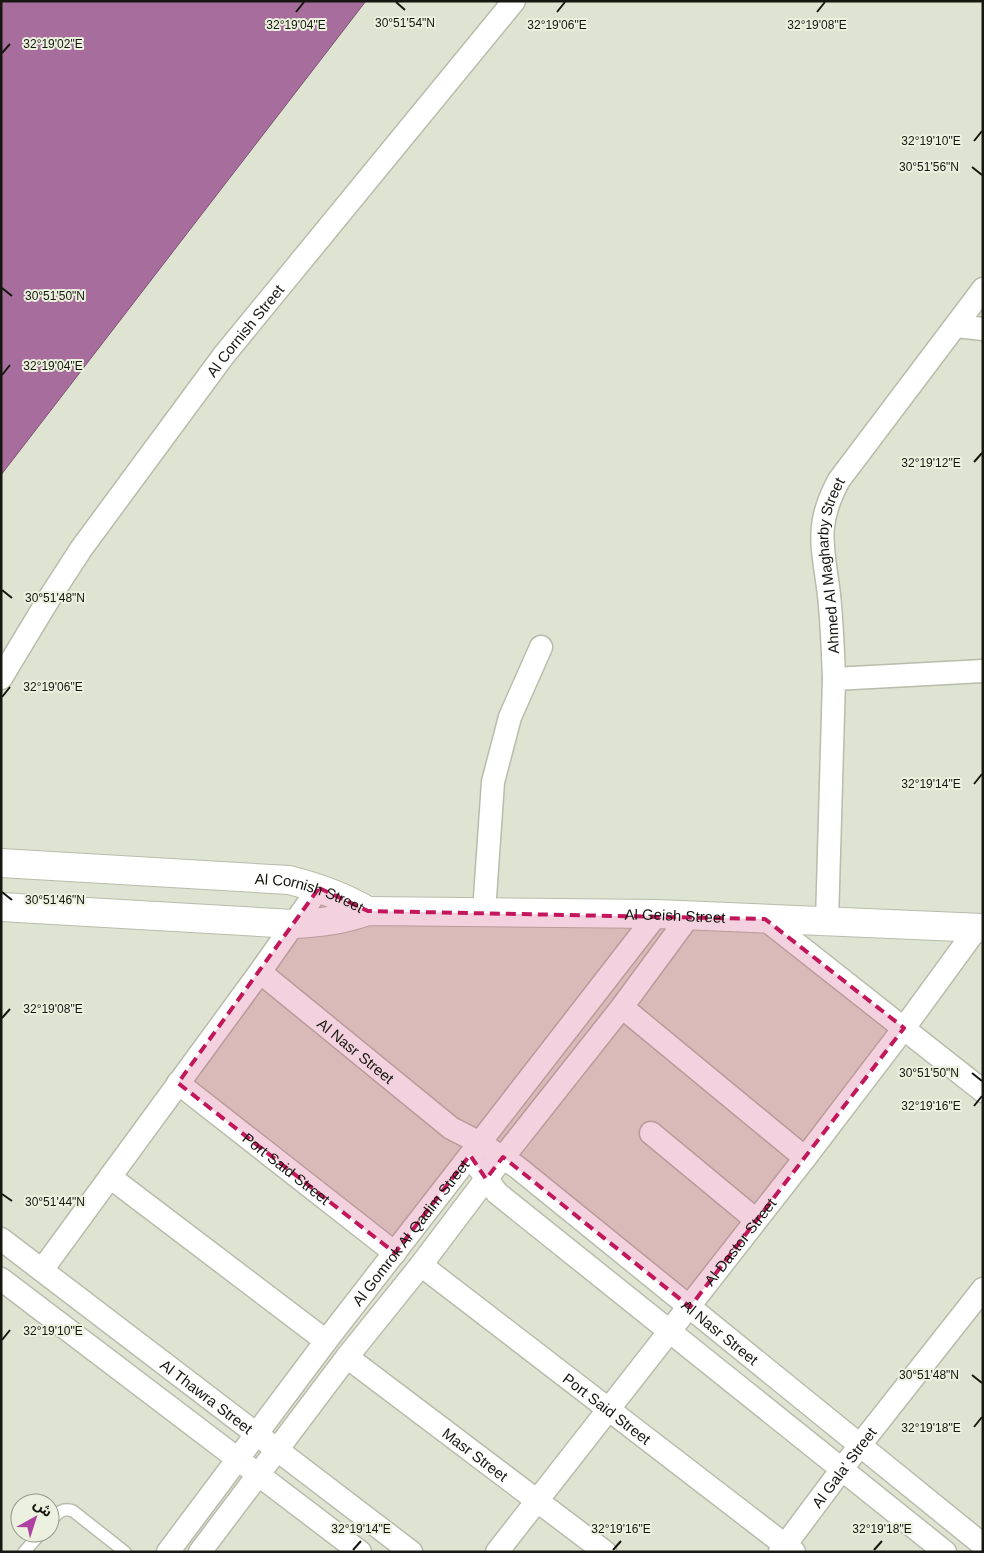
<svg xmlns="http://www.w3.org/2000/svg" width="984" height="1553" font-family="Arial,'Noto Sans Arabic',sans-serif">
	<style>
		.water { fill: #a66d9d; stroke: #7b5373 }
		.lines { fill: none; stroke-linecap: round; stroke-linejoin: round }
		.service-casing { stroke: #b8bcaa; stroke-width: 14 }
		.minor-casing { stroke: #b8bcaa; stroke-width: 25 }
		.secondary-casing { stroke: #b8bcaa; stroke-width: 30 }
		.service { stroke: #fff; stroke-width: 11 }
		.minor { stroke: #fff; stroke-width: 22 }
		.secondary { stroke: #fff; stroke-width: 28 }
		.marked { fill: #c2185b; fill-opacity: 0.2; stroke: #c2185b; stroke-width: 4; stroke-dasharray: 10 6; stroke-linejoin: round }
		.ticks { fill: none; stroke: #161711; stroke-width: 2 }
		.labels { text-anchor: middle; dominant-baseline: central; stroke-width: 4; stroke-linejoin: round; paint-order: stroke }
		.street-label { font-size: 15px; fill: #161711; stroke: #ecf0de }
		.ticks-label { font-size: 12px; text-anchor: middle; fill: #161711; stroke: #ecf0de; stroke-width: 4; stroke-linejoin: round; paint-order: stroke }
	</style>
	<rect width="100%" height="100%" fill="#dfe3d1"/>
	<!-- water -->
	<path class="water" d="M1 1H366L1 475Z"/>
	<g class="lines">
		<defs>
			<path id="service" d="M50 1522C57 1514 61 1507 73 1511L125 1552
				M24 1552 41 1533"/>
			<g id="minor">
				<path d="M956 326 983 329"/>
				<path id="s1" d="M1 678 50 597 81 549 224 355 514 1"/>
				<path d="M834 679 983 671"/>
				<path d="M484 912 493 782 510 717 541 647"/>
				<path d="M765 919 983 1091"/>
				<path id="s2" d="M827 922 834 679C833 651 832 623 829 595 823 546 814 526 839 480L983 289"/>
				<path id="s3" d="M260 972 451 1128 480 1143 517 1167 983 1545"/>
				<path d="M622 1007 805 1158"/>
				<path id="s4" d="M178 1083 395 1253"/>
				<path d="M651 1133 756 1220"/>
				<path d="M479 1168 497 1193 945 1552"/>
				<path d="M110 1177 326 1341"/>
				<path id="s5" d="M1 1239 411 1552"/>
				<path id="s6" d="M421 1265 794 1552"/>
				<path d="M42 1270 260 972 319 888"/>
				<path d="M1 1279 360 1552"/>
				<path id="s7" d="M347 1357 605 1552"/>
				<path id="s8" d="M168 1552 326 1341 657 914"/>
				<path d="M200 1552 347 1357 421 1265 486 1179 622 1007 689 916"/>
				<path id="s9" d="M497 1552 805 1158 904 1028 977 928"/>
				<path id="s10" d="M780 1552 860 1445 983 1289"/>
			</g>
			<g id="secondary">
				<path id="s11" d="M1 863 289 880C317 887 343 896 368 911"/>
				<path id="s12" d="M1 907 293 924C321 923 342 920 368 911L657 914 983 928"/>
			</g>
		</defs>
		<!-- service casing -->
		<use href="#service" class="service-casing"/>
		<!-- minor casing -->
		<use href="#minor" class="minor-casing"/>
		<!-- secondary casing -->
		<use href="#secondary" class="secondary-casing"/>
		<!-- service -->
		<use href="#service" class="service"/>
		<!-- minor -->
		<use href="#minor" class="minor"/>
		<!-- secondary -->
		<use href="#secondary" class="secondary"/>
	</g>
	<!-- marked area -->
	<path class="marked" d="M319 888 368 911 765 919 904 1028 690 1307 503 1157 486 1179 470 1155 395 1253 178 1083Z"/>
	<!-- ticks -->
	<path class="ticks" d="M396 2 405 10M296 12 304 2M557 12 565 2M817 12 825 2M2 53 10 44M974 141 982 131M972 167 982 175M2 288 12 296M2 375 10 365M974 462 982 453M2 590 12 598M2 697 10 687M974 784 982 774M2 892 12 900M2 1018 10 1009M972 1073 982 1081M974 1106 982 1096M2 1194 12 1201M2 1340 10 1330M972 1375 982 1383M974 1427 982 1417M353 1550 361 1541M613 1550 621 1541M874 1550 882 1541"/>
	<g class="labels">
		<!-- street labels -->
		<g class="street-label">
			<text stroke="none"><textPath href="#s1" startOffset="425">Al Cornish Street</textPath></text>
			<text stroke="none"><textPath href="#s2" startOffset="358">Ahmed Al Magharby Street</textPath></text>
			<text stroke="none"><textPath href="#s11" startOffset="311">Al Cornish Street</textPath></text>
			<text stroke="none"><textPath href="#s12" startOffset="676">Al Geish Street</textPath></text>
			<text stroke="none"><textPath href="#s3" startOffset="124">Al Nasr Street</textPath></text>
			<text stroke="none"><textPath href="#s4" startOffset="138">Port Said Street</textPath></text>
			<text stroke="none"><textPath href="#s8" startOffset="401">Al Gomrok Al Qadim Street</textPath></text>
			<text stroke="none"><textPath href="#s9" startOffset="394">Al Dastor Street</textPath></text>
			<text stroke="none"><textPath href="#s3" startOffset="585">Al Nasr Street</textPath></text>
			<text stroke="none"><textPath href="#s5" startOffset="259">Al Thawra Street</textPath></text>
			<text stroke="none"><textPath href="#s6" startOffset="235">Port Said Street</textPath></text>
			<text stroke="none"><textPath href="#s7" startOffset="161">Masr Street</textPath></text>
			<text stroke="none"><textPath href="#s10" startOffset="106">Al Gala' Street</textPath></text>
		</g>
	</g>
	<g class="ticks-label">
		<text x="405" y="27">30°51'54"N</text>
		<text x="296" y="29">32°19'04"E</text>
		<text x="557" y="29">32°19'06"E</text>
		<text x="817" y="29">32°19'08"E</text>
		<text x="53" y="48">32°19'02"E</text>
		<text x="931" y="145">32°19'10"E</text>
		<text x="929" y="171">30°51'56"N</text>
		<text x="55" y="300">30°51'50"N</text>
		<text x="53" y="370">32°19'04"E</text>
		<text x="931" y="467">32°19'12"E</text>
		<text x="55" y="602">30°51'48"N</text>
		<text x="53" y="691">32°19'06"E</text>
		<text x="931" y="788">32°19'14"E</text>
		<text x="55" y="904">30°51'46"N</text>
		<text x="53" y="1013">32°19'08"E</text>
		<text x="929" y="1077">30°51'50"N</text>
		<text x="931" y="1110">32°19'16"E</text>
		<text x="55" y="1206">30°51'44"N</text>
		<text x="53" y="1335">32°19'10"E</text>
		<text x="929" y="1379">30°51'48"N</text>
		<text x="931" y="1432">32°19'18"E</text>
		<text x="361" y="1533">32°19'14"E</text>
		<text x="621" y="1533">32°19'16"E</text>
		<text x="882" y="1533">32°19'18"E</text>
	</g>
	<!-- border -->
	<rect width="984" height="1553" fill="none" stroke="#161711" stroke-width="5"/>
	<!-- north arrow -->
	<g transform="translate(35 1518) rotate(39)"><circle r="24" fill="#ecf0de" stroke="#96998c"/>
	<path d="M0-4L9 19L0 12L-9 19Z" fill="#ae42a2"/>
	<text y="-8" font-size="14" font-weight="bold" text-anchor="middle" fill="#161711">ش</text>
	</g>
</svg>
